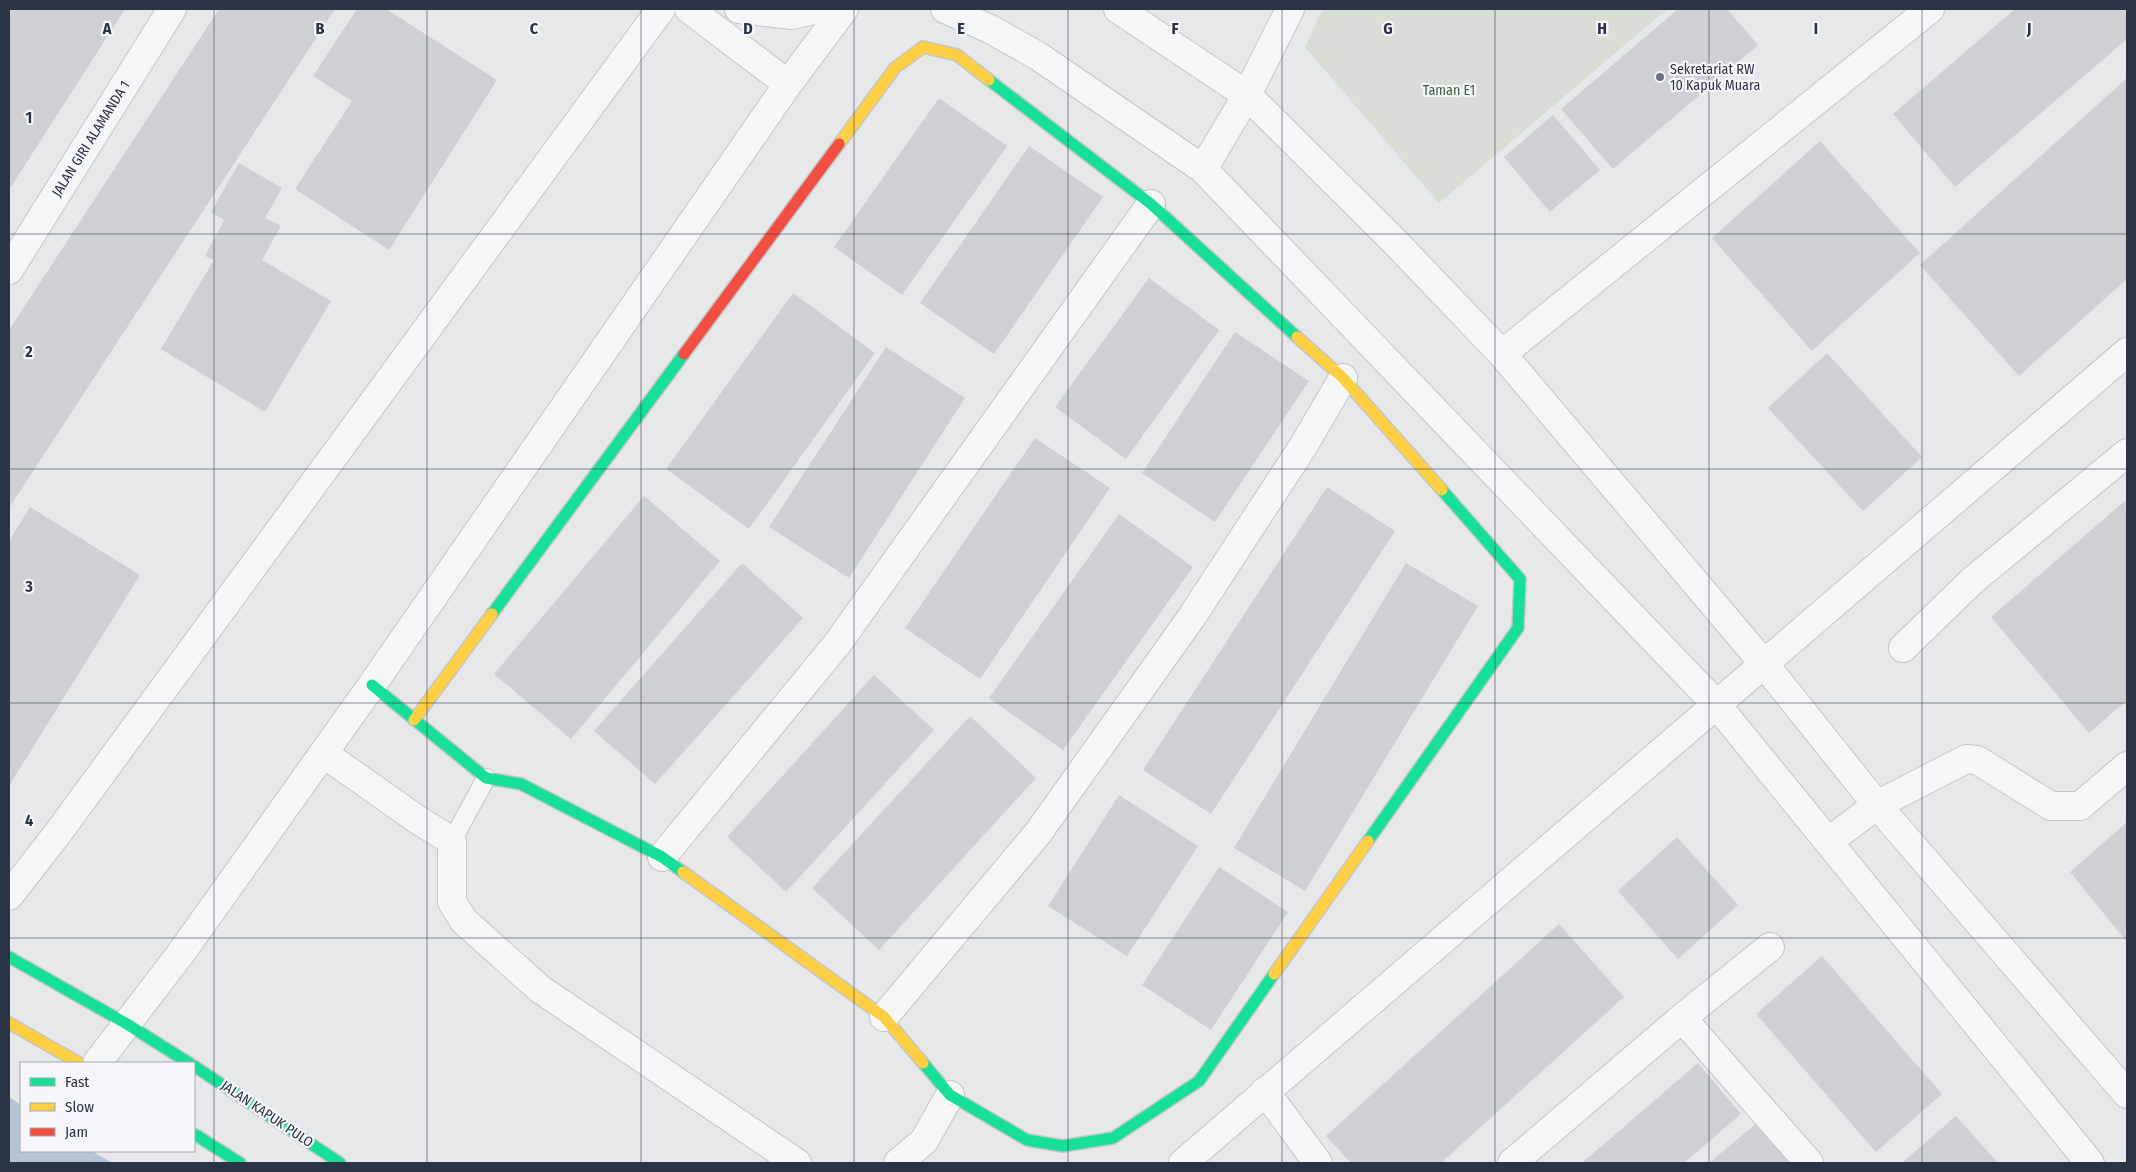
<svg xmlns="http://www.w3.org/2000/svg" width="2136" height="1172" font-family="'Fira Sans Condensed',sans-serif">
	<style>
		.green { fill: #d6ded6 }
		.water { fill: #b4c4d5 }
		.building { fill: #ced0d3 }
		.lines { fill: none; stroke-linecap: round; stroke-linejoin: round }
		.lane-casing { stroke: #c4c6c8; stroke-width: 20 }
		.street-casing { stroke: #c4c6c8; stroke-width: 30 }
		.fast-casing { stroke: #c4c6c8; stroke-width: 14 }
		.slow-casing { stroke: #c4c6c8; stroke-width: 14 }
		.jam-casing { stroke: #c4c6c8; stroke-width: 14 }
		.lane { stroke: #f5f6f7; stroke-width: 18 }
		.street { stroke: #f5f6f7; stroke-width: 28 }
		.fast { stroke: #16e098; stroke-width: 11 }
		.slow { stroke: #ffcf43; stroke-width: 11 }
		.jam { stroke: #f24e42; stroke-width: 11 }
		.grid { fill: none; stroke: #2b3445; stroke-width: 1; stroke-opacity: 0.55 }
		.poi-dot { fill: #6c737f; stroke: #f4f6f9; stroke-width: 2 }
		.labels { text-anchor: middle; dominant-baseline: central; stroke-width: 4.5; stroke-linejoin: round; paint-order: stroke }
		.poi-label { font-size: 14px; fill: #2b3445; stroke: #f4f6f9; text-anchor: start }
		.park-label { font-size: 14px; fill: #3f6138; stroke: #f4f6f9 }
		.street-label { font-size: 14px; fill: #2b3445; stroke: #f4f6f9 }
		.grid-label { font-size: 16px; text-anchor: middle; font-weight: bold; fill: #2b3445; stroke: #f4f6f9; stroke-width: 4.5; stroke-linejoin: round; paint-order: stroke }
	</style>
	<rect width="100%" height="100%" fill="#e6e8ea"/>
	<!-- green -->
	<path class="green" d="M1323 9H1667L1439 203 1305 47Z"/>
	<!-- water -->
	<path class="water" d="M9 1097 21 1105V1151H92L112 1163H9Z"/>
	<!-- building -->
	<path class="building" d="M10 9H125L9 190V11Z
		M219 9H335L9 508V330Z
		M357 9H386L497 80 389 250 295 189 352 101 313 76Z
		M1678 9H1727L1758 45 1613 169 1561 109Z
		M2015 9H2127V39L1955 187 1893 114Z
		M2127 78V279L2019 376 1920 265Z
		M939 98 1007 146 902 295 834 247Z
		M1553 115 1600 170 1550 212 1504 157Z
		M1820 141 1920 253 1812 351 1712 238Z
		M1029 146 1103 197 994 354 920 303Z
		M239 163 282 188 265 218 281 226 262 260 331 301 265 412 161 349 214 260 205 256 224 220 211 212Z
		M1149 278 1219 330 1126 459 1055 407Z
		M793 293 875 353 749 529 666 469Z
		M1235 332 1309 381 1215 522 1142 473Z
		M886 347 965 398 849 578 769 527Z
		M1827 353 1922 457 1863 511 1768 408Z
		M1035 438 1110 488 980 679 905 628Z
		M1327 487 1395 531 1211 814 1143 770Z
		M644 496 720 561 571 739 494 674Z
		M2127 499V700L2089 733 1991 617Z
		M30 507 140 575 9 786V541Z
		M1119 514 1193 567 1063 750 989 698Z
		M742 563 803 618 655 784 594 731Z
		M1406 563 1478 606 1305 891 1234 848Z
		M874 675 934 730 786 892 727 837Z
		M970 716 1036 778 879 950 812 888Z
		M1119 795 1198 846 1127 956 1048 906Z
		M2127 822V942L2070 872Z
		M1677 837 1738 905 1678 959 1618 891Z
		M1219 867 1288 912 1211 1030 1142 985Z
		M1559 924 1624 997 1441 1163H1351L1326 1136Z
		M1822 956 1942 1094 1876 1152 1756 1014Z
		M1698 1063 1741 1114 1684 1163H1582Z
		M1765 1116 1805 1163H1709Z
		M1956 1116 1998 1163H1902Z"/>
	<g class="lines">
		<defs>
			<path id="lane" d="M452 841 486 778"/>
			<path id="street" d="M689 9 788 84
				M739 9 792 15 818 9
				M945 9 990 29 1038 56 1203 169 1716 704 2090 1163
				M1118 9 1247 95 1396 243 1502 354 1765 665 1877 805 2127 1094
				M1203 169 1247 95 1290 9
				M9 270 172 9
				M1502 354 1930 9
				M1903 648 1972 581 2127 453
				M323 753 418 820 452 841V902L464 921 540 989 797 1163
				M1829 841 1877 805 1966 759 1977 760 2051 806H2080L2127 766
				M662 857 837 644 1151 204
				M9 896 58 833 661 9
				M884 1017 1038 833 1191 618 1304 445 1343 378
				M1682 1018 1809 1163
				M97 1063 181 953 372 685 788 84 844 9
				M1265 1091 1318 1163
				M898 1163 924 1141 950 1095
				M1183 1163 2127 352
				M1512 1163 1682 1018 1770 947"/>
			<path id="fast" d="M989 80 1151 204 1297 337
				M492 614 684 354
				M372 685 486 778 521 784 662 857 683 872
				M1368 841 1518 628 1520 579 1442 490
				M9 957 127 1024 189 1063
				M923 1063 950 1095 1027 1140 1063 1146 1113 1138 1199 1081 1274 974
				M194 1066 340 1163
				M194 1134 240 1163"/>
			<path id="slow" d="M839 144 895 68 923 47 957 55 989 80
				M1297 337 1343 378 1442 490
				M414 720 492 614
				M683 872 884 1017 923 1063
				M1274 974 1368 841
				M9 1023 79 1063"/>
			<path id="jam" d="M684 354 839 144"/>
		</defs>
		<!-- lane casing -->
		<use href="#lane" class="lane-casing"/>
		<!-- street casing -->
		<use href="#street" class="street-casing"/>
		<!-- fast casing -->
		<use href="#fast" class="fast-casing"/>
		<!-- slow casing -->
		<use href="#slow" class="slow-casing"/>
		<!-- jam casing -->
		<use href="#jam" class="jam-casing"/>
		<!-- lane -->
		<use href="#lane" class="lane"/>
		<!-- street -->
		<use href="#street" class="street"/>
		<!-- fast -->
		<use href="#fast" class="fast"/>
		<!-- slow -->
		<use href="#slow" class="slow"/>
		<!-- jam -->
		<use href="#jam" class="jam"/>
	</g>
	<!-- grid -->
	<path class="grid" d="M214 9V1163M427 9V1163M641 9V1163M854 9V1163M1068 9V1163M1282 9V1163M1495 9V1163M1709 9V1163M1922 9V1163M9 234H2127M9 469H2127M9 703H2127M9 938H2127"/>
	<!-- markers -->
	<circle class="poi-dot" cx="1660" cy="77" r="5"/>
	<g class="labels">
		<!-- poi labels -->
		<g class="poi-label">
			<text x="1670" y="69">Sekretariat RW<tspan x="1670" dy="16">10 Kapuk Muara</tspan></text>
		</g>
		<!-- park labels -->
		<g class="park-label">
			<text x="1449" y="90">Taman E1</text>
		</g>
		<!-- street labels -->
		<g class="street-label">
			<text transform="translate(91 139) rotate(-58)">JALAN GIRI ALAMANDA 1</text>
			<text transform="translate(267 1114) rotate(34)">JALAN KAPUK PULO</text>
		</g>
	</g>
	<g class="grid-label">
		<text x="107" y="34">A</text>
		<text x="320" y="34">B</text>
		<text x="534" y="34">C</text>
		<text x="748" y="34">D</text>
		<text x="961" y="34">E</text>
		<text x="1175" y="34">F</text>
		<text x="1388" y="34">G</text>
		<text x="1602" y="34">H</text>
		<text x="1816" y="34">I</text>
		<text x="2029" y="34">J</text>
		<text x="29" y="123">1</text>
		<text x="29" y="357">2</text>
		<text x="29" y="592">3</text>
		<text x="29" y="826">4</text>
	</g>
	<!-- border -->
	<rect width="2136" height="1172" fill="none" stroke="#2b3445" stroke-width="20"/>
	<!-- legend -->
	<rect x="20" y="1062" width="175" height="90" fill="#f4f6f9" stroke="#a4a8b1"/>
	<rect x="30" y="1078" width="25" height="8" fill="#16e098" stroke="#a4a8b1"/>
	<text x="65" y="1087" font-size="15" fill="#2b3445">Fast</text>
	<rect x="30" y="1103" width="25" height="8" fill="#ffcf43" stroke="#a4a8b1"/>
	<text x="65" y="1112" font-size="15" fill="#2b3445">Slow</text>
	<rect x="30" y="1128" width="25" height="8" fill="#f24e42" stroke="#a4a8b1"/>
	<text x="65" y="1137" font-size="15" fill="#2b3445">Jam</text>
</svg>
